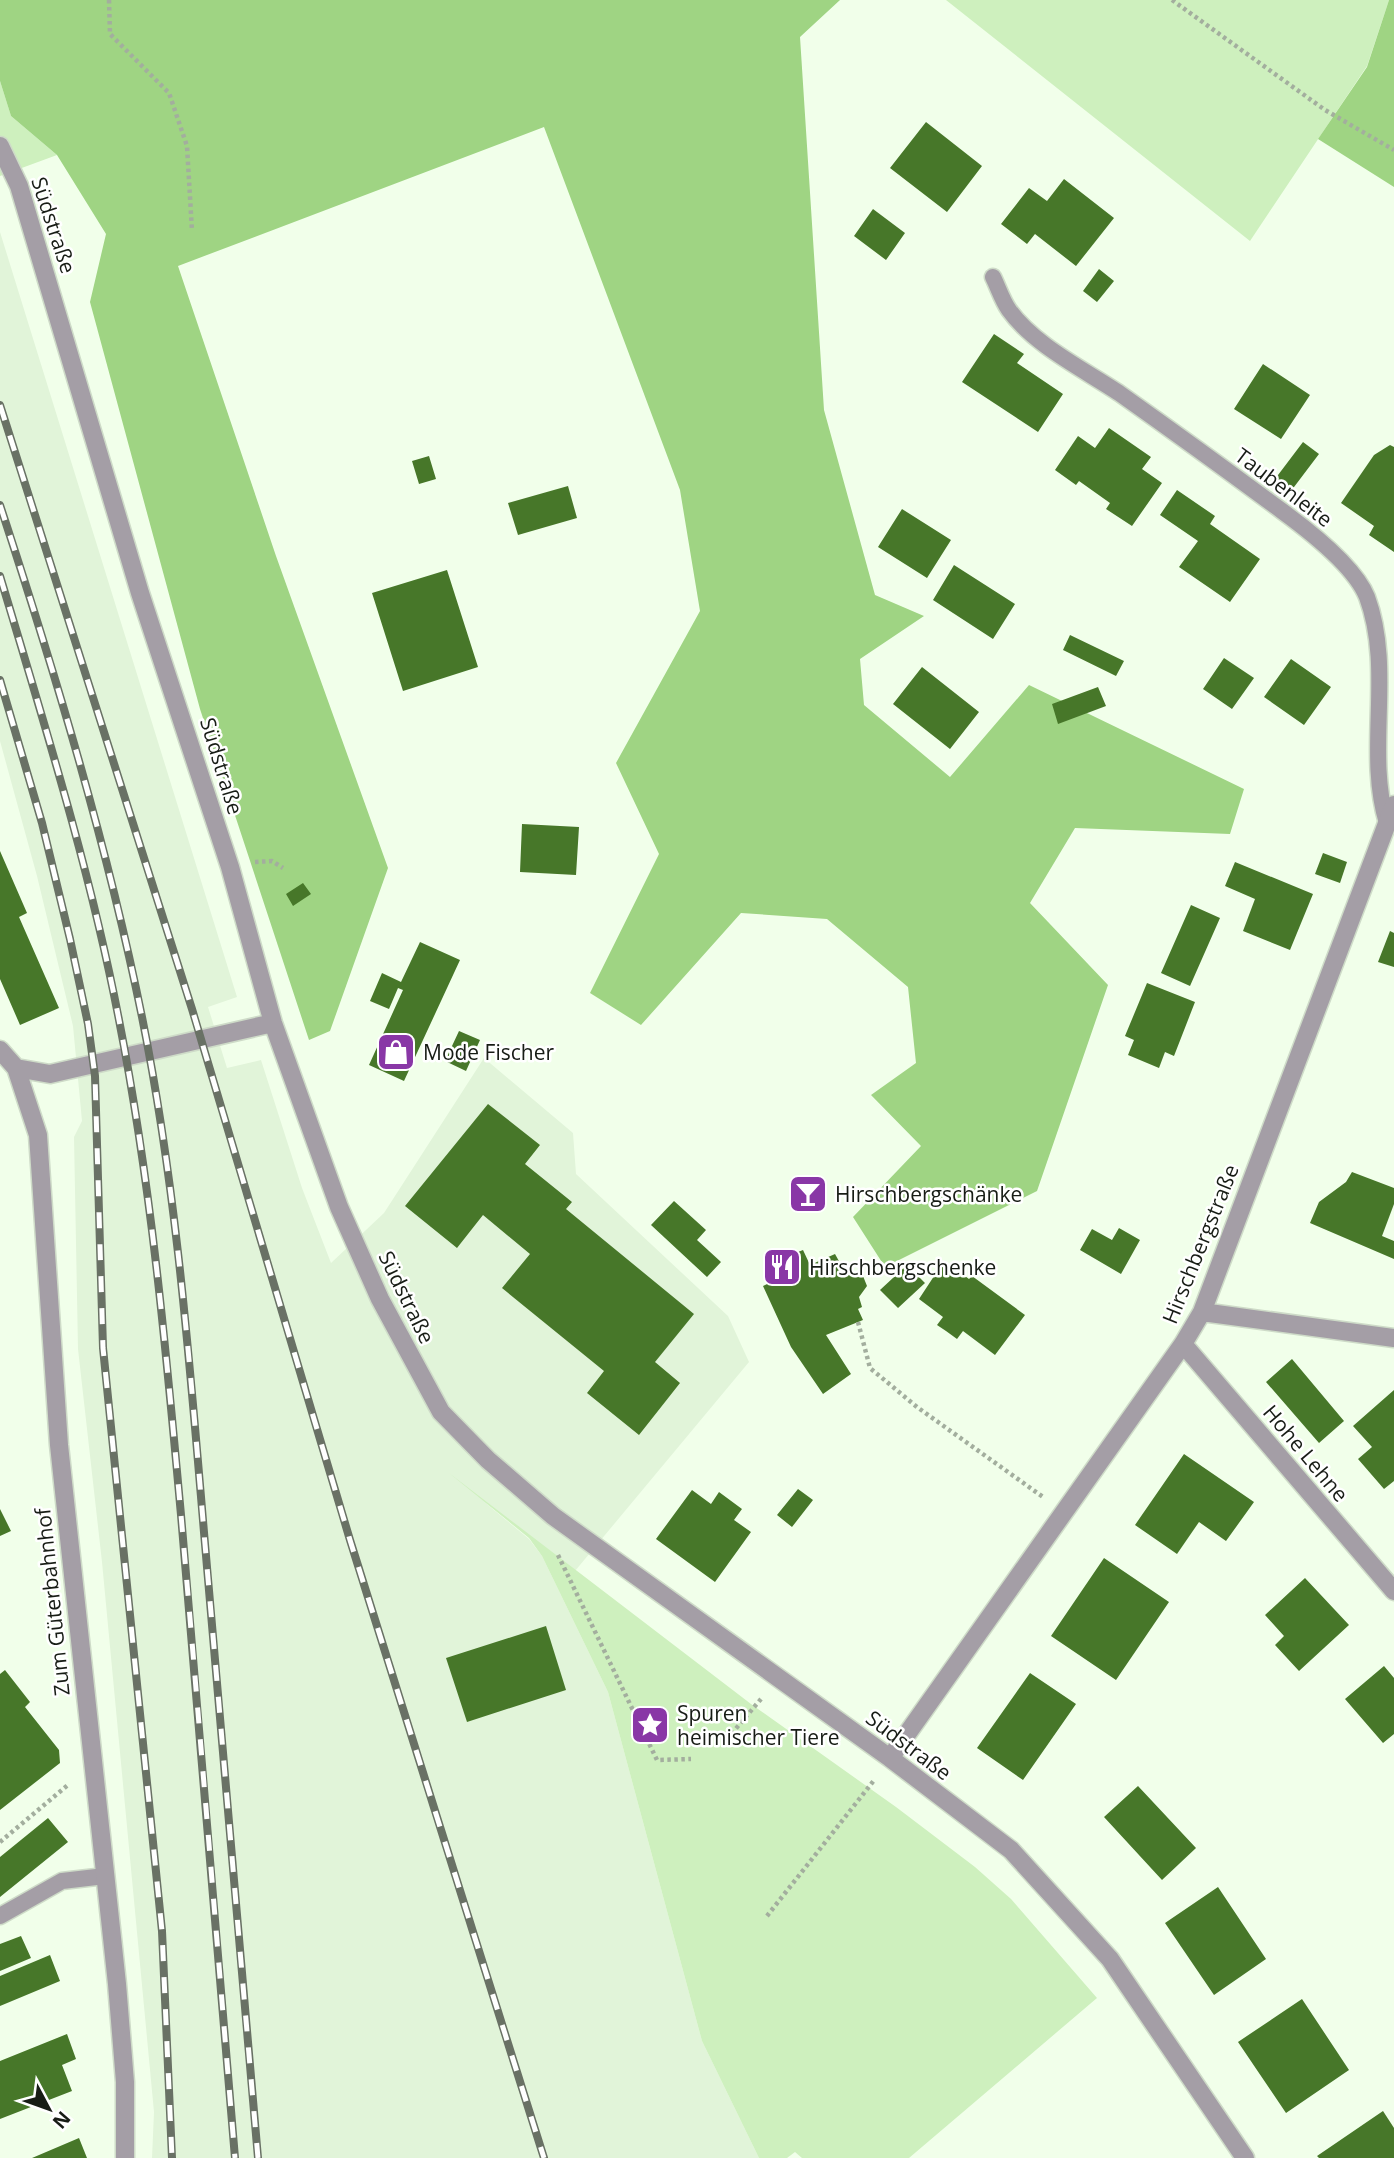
<svg xmlns="http://www.w3.org/2000/svg" width="1394" height="2158" font-family="'Open Sans',sans-serif">
	<style>
		.built { fill: #e1f4d9 }
		.green { fill: #cef0be }
		.forest { fill: #9fd483 }
		.building { fill: #477729 }
		.lines { fill: none; stroke-linecap: round; stroke-linejoin: round }
		.lane-casing { stroke: #cedbc8; stroke-width: 19 }
		.street-casing { stroke: #cedbc8; stroke-width: 21 }
		.path { stroke: #a3ae9e; stroke-width: 4.5; stroke-dasharray: 3.5 3.5; stroke-linecap: butt }
		.lane { stroke: #a49ea6; stroke-width: 16 }
		.street { stroke: #a49ea6; stroke-width: 18 }
		.rail-casing { stroke: #697165; stroke-width: 8 }
		.rail { stroke: #fff; stroke-width: 5; stroke-dasharray: 16; stroke-linecap: butt }
		.labels { text-anchor: middle; dominant-baseline: central; stroke-width: 5; stroke-linejoin: round; paint-order: stroke }
		.street-label { font-size: 21px; fill: #171c15; stroke: #fff }
		.poi-label { font-size: 21px; fill: #171c15; stroke: #fff; text-anchor: start }
	</style>
	<rect width="100%" height="100%" fill="#f1ffea"/>
	<!-- built -->
	<path class="built" d="M0 232 237 997 208 1007 227 1068 261 1060 302 1188 331 1263 384 1213 484 1058 573 1133 576 1174 728 1316 749 1362 575 1571 483 1501 529 1539 542 1556 608 1692 702 2041 759 2158H152L154 2112 102 1562 78 1349 74 1137 82 1121 73 1026 37 876 0 741Z"/>
	<!-- green -->
	<path class="green" d="M946 0H1389L1367 66 1250 241Z
		M0 81 11 116 57 155 0 176Z
		M449 1473 751 1704 896 1807 975 1867 1011 1899 1097 1998 909 2158H802L795 2152 787 2158H759L702 2041 608 1692 542 1556 529 1538Z"/>
	<!-- forest -->
	<path class="forest" d="M0 0H840L800 37 824 410 875 595 924 616 860 659 864 705 950 777 1029 685 1244 789 1230 834 1075 828 1030 903 1108 985 1037 1191 885 1267 853 1217 921 1146 871 1095 916 1063 908 987 827 919 741 913 641 1025 590 993 659 854 616 763 700 611 680 490 544 127 178 266 276 556 388 868 330 1031 309 1040 200 709 90 302 106 234 57 155 11 116 0 81Z
		M1389 0H1394V187L1318 139 1367 67Z"/>
	<!-- building -->
	<path class="building" d="M926 122 982 166 947 212 890 168Z
		M1064 179 1114 218 1076 266 1035 234 1027 244 1001 224 1029 188 1047 201Z
		M873 209 905 233 886 260 854 236Z
		M1099 269 1114 281 1097 302 1083 291Z
		M994 334 1024 354 1017 363 1063 394 1038 432 962 382Z
		M1263 364 1310 395 1281 439 1234 409Z
		M1109 428 1151 457 1142 469 1162 483 1132 526 1106 509 1110 503 1079 481 1076 485 1055 470 1078 436 1095 448Z
		M1303 442 1319 454 1291 491 1275 479Z
		M1390 445 1394 447V552L1369 535 1374 526 1341 503 1374 455Z
		M429 456 436 479 419 484 412 461Z
		M568 486 577 518 518 535 508 503Z
		M1177 490 1215 516 1210 524 1260 559 1230 602 1179 567 1198 541 1160 515Z
		M902 509 951 540 927 578 878 547Z
		M954 565 1015 604 993 639 933 600Z
		M447 570 478 667 403 691 372 593Z
		M1070 635 1124 661 1116 676 1063 650Z
		M1224 658 1254 678 1232 709 1203 689Z
		M1291 659 1331 687 1304 725 1264 697Z
		M922 667 979 712 950 749 893 704Z
		M1098 687 1106 706 1058 724 1052 704Z
		M522 824 579 827 576 875 520 872Z
		M0 851 27 913 19 917 59 1008 20 1025 0 979Z
		M1323 853 1347 862 1340 883 1315 874Z
		M1235 862 1313 894 1290 950 1243 931 1255 899 1225 886Z
		M303 883 311 894 293 906 286 894Z
		M1191 905 1220 918 1190 986 1161 973Z
		M1390 931 1394 933V967L1378 962Z
		M420 942 460 960 404 1081 369 1065 403 990 398 988 389 1009 370 1001 382 973 401 982Z
		M1147 983 1195 1002 1174 1056 1165 1052 1159 1068 1128 1055 1134 1040 1125 1036Z
		M459 1031 480 1040 466 1071 445 1061Z
		M488 1104 540 1145 525 1164 572 1202 566 1209 694 1314 655 1362 680 1383 639 1435 587 1393 604 1371 502 1288 530 1254 483 1215 457 1248 405 1206Z
		M1352 1172 1394 1188V1204L1382 1236 1394 1241V1259L1310 1223 1319 1202 1346 1182Z
		M674 1201 706 1230 697 1240 721 1262 707 1277 651 1225Z
		M1119 1228 1140 1240 1121 1274 1080 1250 1092 1229 1112 1240Z
		M803 1250 810 1265 835 1254 840 1263 844 1262 850 1275 857 1273 863 1276 867 1286 859 1297 862 1307 858 1309 863 1320 826 1335 851 1374 823 1394 791 1347 763 1286 786 1275 778 1260Z
		M944 1261 969 1279 972 1276 1025 1315 995 1355 963 1331 957 1339 946 1331 937 1325 943 1317 919 1299Z
		M907 1265 925 1283 898 1308 880 1290Z
		M1292 1359 1344 1421 1319 1443 1266 1382Z
		M1394 1390V1481L1384 1489 1358 1459 1372 1447 1353 1426Z
		M1184 1454 1254 1502 1226 1541 1199 1522 1177 1554 1135 1525Z
		M798 1489 813 1500 792 1527 777 1515Z
		M692 1490 711 1504 719 1492 742 1509 734 1520 751 1532 715 1582 656 1539Z
		M0 1509 11 1531 0 1536Z
		M1104 1558 1169 1602 1116 1680 1051 1636Z
		M1305 1578 1349 1625 1299 1671 1275 1645 1284 1636 1265 1615Z
		M546 1626 566 1690 467 1722 446 1658Z
		M1384 1666 1394 1678V1734L1383 1743 1345 1699Z
		M5 1670 30 1702 25 1707 59 1750 60 1763 0 1810V1674Z
		M1030 1673 1076 1704 1023 1780 977 1748Z
		M1138 1786 1196 1848 1162 1880 1104 1817Z
		M48 1818 68 1842 0 1897V1857Z
		M1218 1887 1266 1959 1214 1995 1165 1923Z
		M21 1936 31 1958 0 1971V1944Z
		M50 1955 60 1981 0 2006V1976Z
		M1302 1999 1349 2070 1286 2113 1238 2042Z
		M67 2034 76 2059 62 2065 72 2091 0 2119V2061Z
		M1383 2111 1394 2128V2158H1319L1317 2156Z
		M79 2138 87 2158H32Z"/>
	<g class="lines">
		<defs>
			<path id="lane" d="M993 277C998 287 1002 300 1009 310 1034 345 1083 369 1119 393 1174 432 1228 471 1282 511 1308 530 1355 567 1367 597 1394 670 1365 751 1387 823
				M0 1916 62 1881 105 1876"/>
			<path id="street" d="M0 146 19 186 140 593 230 867 273 1023 339 1207 380 1299 441 1412 488 1460 553 1516 890 1758 1011 1850 1110 1959 1245 2158
				M0 1050 16 1068 38 1135 59 1445 117 1984 125 2082V2158
				M16 1068 50 1074 273 1023
				M1202 1312 1394 1338
				M1183 1344 1394 1591
				M890 1758 1183 1344 1202 1312 1394 805"/>
		</defs>
		<!-- lane casing -->
		<use href="#lane" class="lane-casing"/>
		<!-- street casing -->
		<use href="#street" class="street-casing"/>
		<!-- path -->
		<path class="path" d="M109 0 110 34 169 93 187 146 192 231
			M1172 0 1325 110 1394 150
			M255 862 272 861 283 868
			M858 1322 870 1368 917 1407 1043 1497
			M558 1555 657 1760 691 1759
			M727 1739 761 1699
			M0 1842 69 1784
			M767 1916 875 1779"/>
		<!-- lane -->
		<use href="#lane" class="lane"/>
		<!-- street -->
		<use href="#street" class="street"/>
		<defs>
			<path id="rail" d="M0 405 192 1009 350 1540 544 2158
				M0 505C55 673 107 844 142 1017 177 1190 190 1369 205 1544 223 1749 240 1953 258 2158
				M0 576C44 723 90 869 119 1020 151 1183 166 1350 181 1515 200 1730 217 1944 235 2158
				M0 680 42 823 70 939 88 1024 95 1076 103 1348 162 1931 172 2158"/>
		</defs>
		<!-- rail casing -->
		<use href="#rail" class="rail-casing"/>
		<!-- rail -->
		<use href="#rail" class="rail"/>
	</g>
	<!-- icons -->
	<defs>
		<symbol id="shop-square" viewBox="-11 -11 22 22"><rect x="-9" y="-9" width="18" height="18" rx="4" fill="#8937a6" stroke="#fff"/><path d="M-5-2.5h2.3a2.7 3.5 0 0 1 5.4 0H5L5.5 6h-11ZM-1.5-2.5h3a1.5 2.3 0 0 0-3 0Z" fill="#fff"/></symbol>
		<symbol id="bar-square" viewBox="-11 -11 22 22"><rect x="-9" y="-9" width="18" height="18" rx="4" fill="#8937a6" stroke="#fff"/><path d="M-6-5H6L.8 .8V4.5H3.5V6h-7V4.5H-.8V.8Z" fill="#fff"/></symbol>
		<symbol id="restaurant-square" viewBox="-11 -11 22 22"><rect x="-9" y="-9" width="18" height="18" rx="4" fill="#8937a6" stroke="#fff"/><path d="M-5-6h1v4h1v-4h1v4h1v-4h1v5L-1.5 .5V6h-2V.5L-5-1ZM5-6V6H3V1.5H1.5Q1.5-4 5-6Z" fill="#fff"/></symbol>
		<symbol id="sight-square" viewBox="-11 -11 22 22"><rect x="-9" y="-9" width="18" height="18" rx="4" fill="#8937a6" stroke="#fff"/><path d="M0-6L1.8-2.2L6-1.7L2.9 1.2L3.7 5.4L0 3.3L-3.7 5.4L-2.9 1.2L-6-1.7L-1.8-2.2Z" fill="#fff"/></symbol>
	</defs>
	<g fill-rule="evenodd">
		<use href="#shop-square" x="374" y="1030" width="44" height="44"/>
		<use href="#bar-square" x="786" y="1172" width="44" height="44"/>
		<use href="#restaurant-square" x="760" y="1245" width="44" height="44"/>
		<use href="#sight-square" x="628" y="1703" width="44" height="44"/>
	</g>
	<g class="labels">
		<!-- street labels -->
		<g class="street-label">
			<text transform="translate(54 225) rotate(72)">Südstraße</text>
			<text transform="translate(1284 487) rotate(37)">Taubenleite</text>
			<text transform="translate(222 766) rotate(73)">Südstraße</text>
			<text transform="translate(1200 1244) rotate(-68)">Hirschbergstraße</text>
			<text transform="translate(407 1297) rotate(64)">Südstraße</text>
			<text transform="translate(1306 1453) rotate(50)">Hohe Lehne</text>
			<text transform="translate(52 1602) rotate(-96)">Zum Güterbahnhof</text>
			<text transform="translate(909 1745) rotate(37)">Südstraße</text>
		</g>
		<!-- poi labels -->
		<g class="poi-label">
			<text x="423" y="1052">Mode Fischer</text>
			<text x="835" y="1194">Hirschbergschänke</text>
			<text x="809" y="1267">Hirschbergschenke</text>
			<text x="677" y="1713">Spuren<tspan x="677" dy="24">heimischer Tiere</tspan></text>
		</g>
	</g>
	<!-- north arrow -->
	<g transform="translate(49 2109) rotate(131)" stroke="#ffffff" stroke-width="5" paint-order="stroke">
	<path d="M0-5L12 26L0 18L-12 26Z" fill="#171c15"/>
	<text y="-10" font-size="19" font-weight="bold" text-anchor="middle" fill="#171c15">N</text>
	</g>
</svg>
